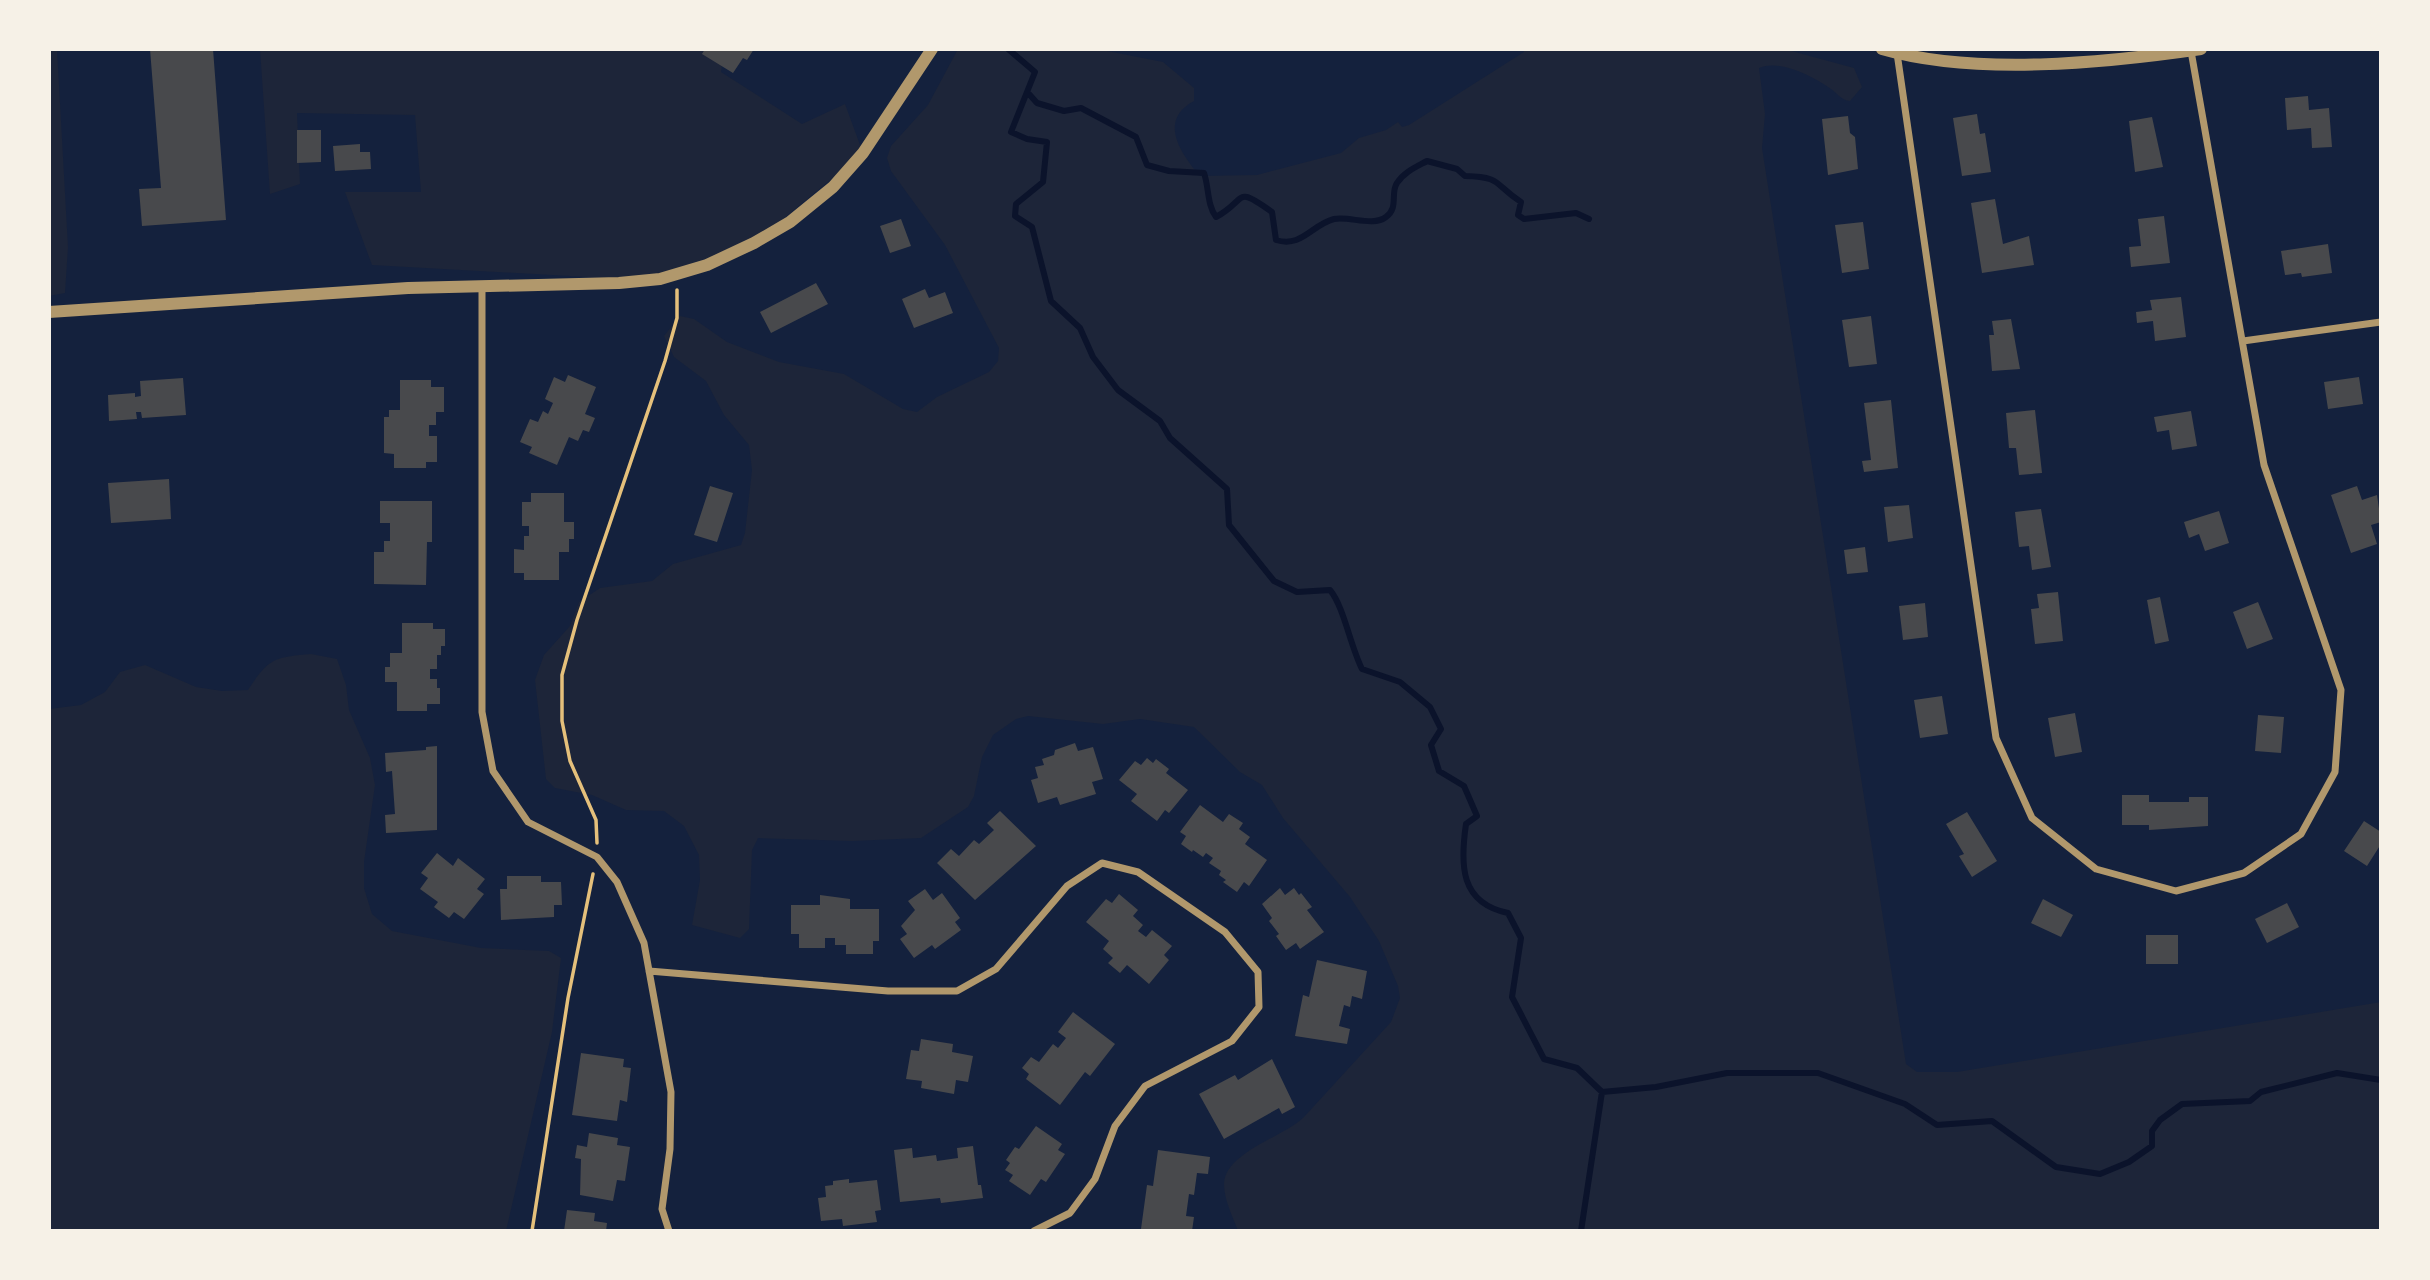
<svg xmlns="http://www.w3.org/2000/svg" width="2430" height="1280" font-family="Barlow,sans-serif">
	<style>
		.green { fill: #1d2539 }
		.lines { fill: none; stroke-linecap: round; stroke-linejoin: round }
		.stream { stroke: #0b132b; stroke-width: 6 }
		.building { fill: #48494c }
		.path { stroke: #e5c07b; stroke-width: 3.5 }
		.minor { stroke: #b1986c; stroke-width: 7 }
		.tertiary { stroke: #b1986c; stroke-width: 12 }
	</style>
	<rect width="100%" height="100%" fill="#14213d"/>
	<!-- green -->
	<path class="green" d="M49 49H57L68 247 65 293 49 296Z
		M260 49H725L721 72 802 124 845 104 863 153 754 243 641 280 372 265 345 192H421L415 115 297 113 300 184 270 194Z
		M958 49H1097L1163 62 1194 88V101C1158 120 1180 153 1200 176L1257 175 1341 153 1359 138 1386 130 1398 122 1402 127 1409 125 1524 52V49H1784L1854 68 1862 87 1850 101C1841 100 1838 94 1831 89 1812 76 1780 59 1759 68L1765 114 1762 148 1906 1064 1917 1072H1957L2381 1002V1231H1238C1233 1217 1224 1200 1224 1184 1225 1152 1284 1137 1304 1117L1391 1022 1400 998 1398 986 1379 941 1350 897 1283 818 1262 785 1240 772 1194 727 1140 719 1103 724 1028 716 1016 719 993 735 982 757 974 796 968 807 921 838 852 841 758 838 752 850 749 929 740 938 692 925 700 880 699 855 684 826 664 811 626 810 592 795 555 788 546 779 535 680 544 655 570 626 579 602 600 588 652 581 673 564 741 545 745 533 752 470 749 445 724 415 706 381 674 357 664 336 680 316 694 319 727 342 779 362 844 374 903 409 917 412 937 397 989 372 998 361 999 348 945 245 891 171 887 158 891 146 928 105Z
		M311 654 337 659 346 685 349 710 370 758 375 785 364 862V888L372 914 392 931 481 948 549 951 561 958 552 1032 506 1231H49V709L81 705 105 692 120 672 145 665 196 687 222 691 248 690C268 659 274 657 311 654Z"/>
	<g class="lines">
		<!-- stream -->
		<path class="stream" d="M1008 49 1035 72 1011 132 1027 139 1047 142 1043 182 1016 204 1015 216 1032 227 1051 301 1080 328 1093 357 1118 390 1160 421 1170 438 1227 489 1229 525 1274 581 1297 592 1330 590C1344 607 1350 645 1362 669L1400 682 1430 707 1441 729 1431 745 1439 771 1464 786 1477 816 1466 824C1460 865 1460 903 1508 913L1521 938 1512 997 1544 1059 1577 1068 1602 1092 1656 1087 1727 1073H1818L1905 1104 1937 1125 1992 1121 2056 1167 2100 1174 2129 1162 2152 1146V1131L2160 1120 2182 1104 2250 1101 2261 1092 2337 1073 2381 1080
			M1029 94 1037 103 1064 111 1081 108 1136 137 1147 165 1169 171 1204 173C1209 187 1207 205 1216 217 1248 200 1233 184 1272 212L1276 240C1302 248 1311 225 1334 219 1350 216 1373 227 1386 217 1399 208 1390 193 1397 183 1404 172 1416 167 1427 161L1457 169 1465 176C1503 177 1493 184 1521 202L1518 215 1524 219 1576 213 1589 219
			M1581 1231 1602 1092"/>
	</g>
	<!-- building -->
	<path class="building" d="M150 49H213L226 220 142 226 139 189 161 188Z
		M705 49H754L747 60 743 58 733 73 702 54Z
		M2308 96 2309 110 2329 108 2332 147 2312 148 2311 128 2287 130 2285 98Z
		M1977 114 1980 134 1985 133 1991 172 1962 176 1953 118Z
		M1848 116 1850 133 1855 137 1858 169 1828 175 1822 119Z
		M2152 117 2163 167 2135 172 2129 121Z
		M297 130H321V162L297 163Z
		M360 144V152H370L371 169 335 171 333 146Z
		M1995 199 2003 244 2029 236 2034 265 1982 273 1971 203Z
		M2164 216 2170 263 2131 267 2129 247 2141 246 2138 219Z
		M901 219 911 246 890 253 880 226Z
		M1863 222 1869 269 1842 273 1835 225Z
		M2328 244 2332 273 2302 277 2301 273 2285 275 2281 251Z
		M816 283 828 304 771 333 760 312Z
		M925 289 929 298 945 292 953 313 914 328 902 299Z
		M2181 297 2186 337 2155 341 2153 321 2137 323 2136 312 2152 310 2150 300Z
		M1871 316 1877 364 1849 367 1842 320Z
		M2011 319 2020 369 1992 371 1989 335H1994L1992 321Z
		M568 375 596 387 585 414 595 418 589 432 583 430 578 441 569 437 557 465 529 453 532 447 520 442 530 419 538 422 543 411 548 414 553 403 545 399 554 377 565 382Z
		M2359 377 2363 404 2328 409 2324 382Z
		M183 378 186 415 142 418 141 412H136L137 419 109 421 108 395 135 393V397L141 396 140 381Z
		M400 380H431V387H444V412H436V425H429V436H437V462H426V468H394V454L384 453V417H389V410H400Z
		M1891 400 1898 468 1864 472 1862 461 1871 460 1864 403Z
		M2035 410 2042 473 2019 475 2016 448H2009L2006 413Z
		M2191 411 2197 446 2172 450 2169 430 2157 432 2154 417Z
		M169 479 171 519 111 523 108 483Z
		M710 486 733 493 717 542 694 535Z
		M2357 486 2362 500 2377 495 2381 522 2371 525 2377 544 2351 553 2331 495Z
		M531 493H564V522H574V539H569V552H559V580H524V573H514V549L524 550V536H529V526H522V502H531Z
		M380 501H432V542H427L426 585 374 584V552H384V541H390V523H380Z
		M1909 505 1913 538 1888 542 1884 507Z
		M2041 509 2051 567 2032 570 2029 546 2019 547 2015 512Z
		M2219 511 2229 543 2205 551 2199 534 2189 538 2184 522Z
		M1865 547 1868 572 1847 574 1844 550Z
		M2058 592 2063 641 2035 644 2031 609 2039 608 2037 594Z
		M2160 597 2169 641 2155 644 2147 600Z
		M2258 602 2273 639 2247 649 2233 612Z
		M1925 603 1928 637 1903 640 1899 606Z
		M402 623H433V629H445V646H441V655H437V669H430V679H437V688H440V704H427V711H397V682H385V667H390V653H402Z
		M1942 696 1948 734 1920 738 1914 700Z
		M2075 713 2082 752 2055 757 2048 718Z
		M2258 715 2284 717 2281 753 2255 751Z
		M1075 743 1078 751 1093 747 1103 779 1092 782 1096 794 1060 805 1057 797 1038 803 1031 780 1038 778 1035 767 1044 765 1042 759 1054 755 1055 750Z
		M437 746V830L386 833 385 815 395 814 392 771 386 772 385 753 426 750V747Z
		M1147 758 1153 763 1156 759 1169 769 1166 773 1188 790 1169 813 1165 810 1157 821 1131 801 1137 794 1119 780 1135 761 1141 765Z
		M2122 795H2149V802H2189V797H2208V826L2149 830V825H2122Z
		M1200 805 1223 822 1229 814 1243 823 1239 829 1250 837 1245 844 1267 860 1249 886 1244 882 1237 892 1223 882 1226 880 1219 875 1221 871 1209 863 1213 858 1206 853 1203 857 1193 850 1192 852 1181 844 1186 836 1180 832Z
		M1000 811 1036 846 975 900 937 863 951 849 959 856 974 840 979 844 994 830 987 823Z
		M1967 812 1997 861 1972 877 1959 856 1964 854 1946 824Z
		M2364 821 2381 832V844L2367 866 2344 851Z
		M437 853 453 866 458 858 485 879 477 889 484 894 464 919 454 912 449 918 434 907 438 902 420 889 428 878 421 873Z
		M507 876H541V882H561L562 905H554V917L501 920 500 889H507Z
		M1280 888 1285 895 1294 888 1299 895 1301 893 1312 907 1307 910 1324 932 1300 949 1296 943 1286 950 1276 936 1279 934 1269 921 1272 918 1262 904Z
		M925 889 933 900 942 893 960 918 955 922 961 930 935 949 932 945 914 958 900 939 907 934 901 926 915 910 908 901Z
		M1119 894 1138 910 1133 916 1143 925 1138 931 1146 937 1152 930 1172 946 1164 955 1169 960 1149 984 1127 965 1120 973 1108 963 1113 958 1103 949 1109 941 1086 922 1106 899 1112 903Z
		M820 895 850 899V909H879V941H873V954H846V945H835V938H825V948H799V934H791V905H820Z
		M2043 899 2073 915 2061 937 2031 923Z
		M2287 903 2299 927 2267 943 2255 919Z
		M2146 935H2178V964H2146Z
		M1317 960 1367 971 1362 999 1352 996 1350 1007 1344 1005 1339 1026 1350 1029 1347 1044 1295 1036 1303 995 1309 997Z
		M1073 1012 1115 1044 1090 1076 1085 1072 1060 1105 1026 1079 1029 1074 1022 1068 1031 1057 1039 1062 1053 1044 1058 1048 1066 1038 1058 1032Z
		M921 1039 953 1044 952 1052 973 1056 968 1082 956 1080 954 1094 921 1088 922 1081 906 1079 911 1050 919 1051Z
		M581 1053 624 1059 623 1067 631 1068 627 1102 620 1100 617 1121 572 1115Z
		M1272 1059 1295 1107 1282 1114 1279 1108 1224 1139 1199 1094 1235 1075 1238 1080Z
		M1036 1126 1062 1144 1058 1150 1065 1154 1046 1182 1041 1179 1030 1195 1009 1181 1013 1175 1005 1170 1010 1163 1006 1160 1015 1147 1019 1149Z
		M589 1133 618 1138 617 1145 630 1147 625 1181 617 1180 613 1201 580 1195 581 1159 575 1158 577 1145 587 1147Z
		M973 1146 978 1185H981L983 1198 941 1203 940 1198 900 1202 894 1150 912 1148 913 1158 936 1155 937 1161 958 1158 957 1148Z
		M1158 1150 1210 1157 1208 1174 1197 1173 1194 1195 1189 1194 1186 1216 1194 1217 1192 1231 1141 1229 1147 1185 1153 1186Z
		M849 1179V1183L877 1180 881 1210 875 1211 877 1222 843 1226 842 1219 821 1221 818 1198 826 1197 825 1186 833 1185V1181Z
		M567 1210 595 1213 594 1221 607 1223 606 1231H564Z"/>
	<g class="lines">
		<!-- path -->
		<path class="path" d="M597 843 596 820 570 761 562 721V675L577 620 665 361 677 318V290
			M532 1231 568 998 593 874"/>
		<!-- minor -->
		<path class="minor" d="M1897 53 1996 738 2032 818 2096 869 2176 891 2244 873 2301 834 2335 772 2341 690 2264 465 2191 51
			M482 286V712L493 771 528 822 597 857 617 882 644 943 671 1092 670 1149 662 1209 669 1231
			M2243 341 2381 322
			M649 971 888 991H957L996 969 1067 886 1102 863 1138 872 1225 932 1258 972 1259 1007 1232 1041 1145 1086 1115 1126 1095 1179 1070 1213 1034 1231"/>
		<!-- tertiary -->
		<path class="tertiary" d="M1882 49C1975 76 2105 63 2201 49
			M49 312 408 288 619 283 660 279 707 265 754 243 790 222 833 187 863 153 932 49"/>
	</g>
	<!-- border -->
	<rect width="2430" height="1280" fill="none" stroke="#f6f1e7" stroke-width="102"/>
</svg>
